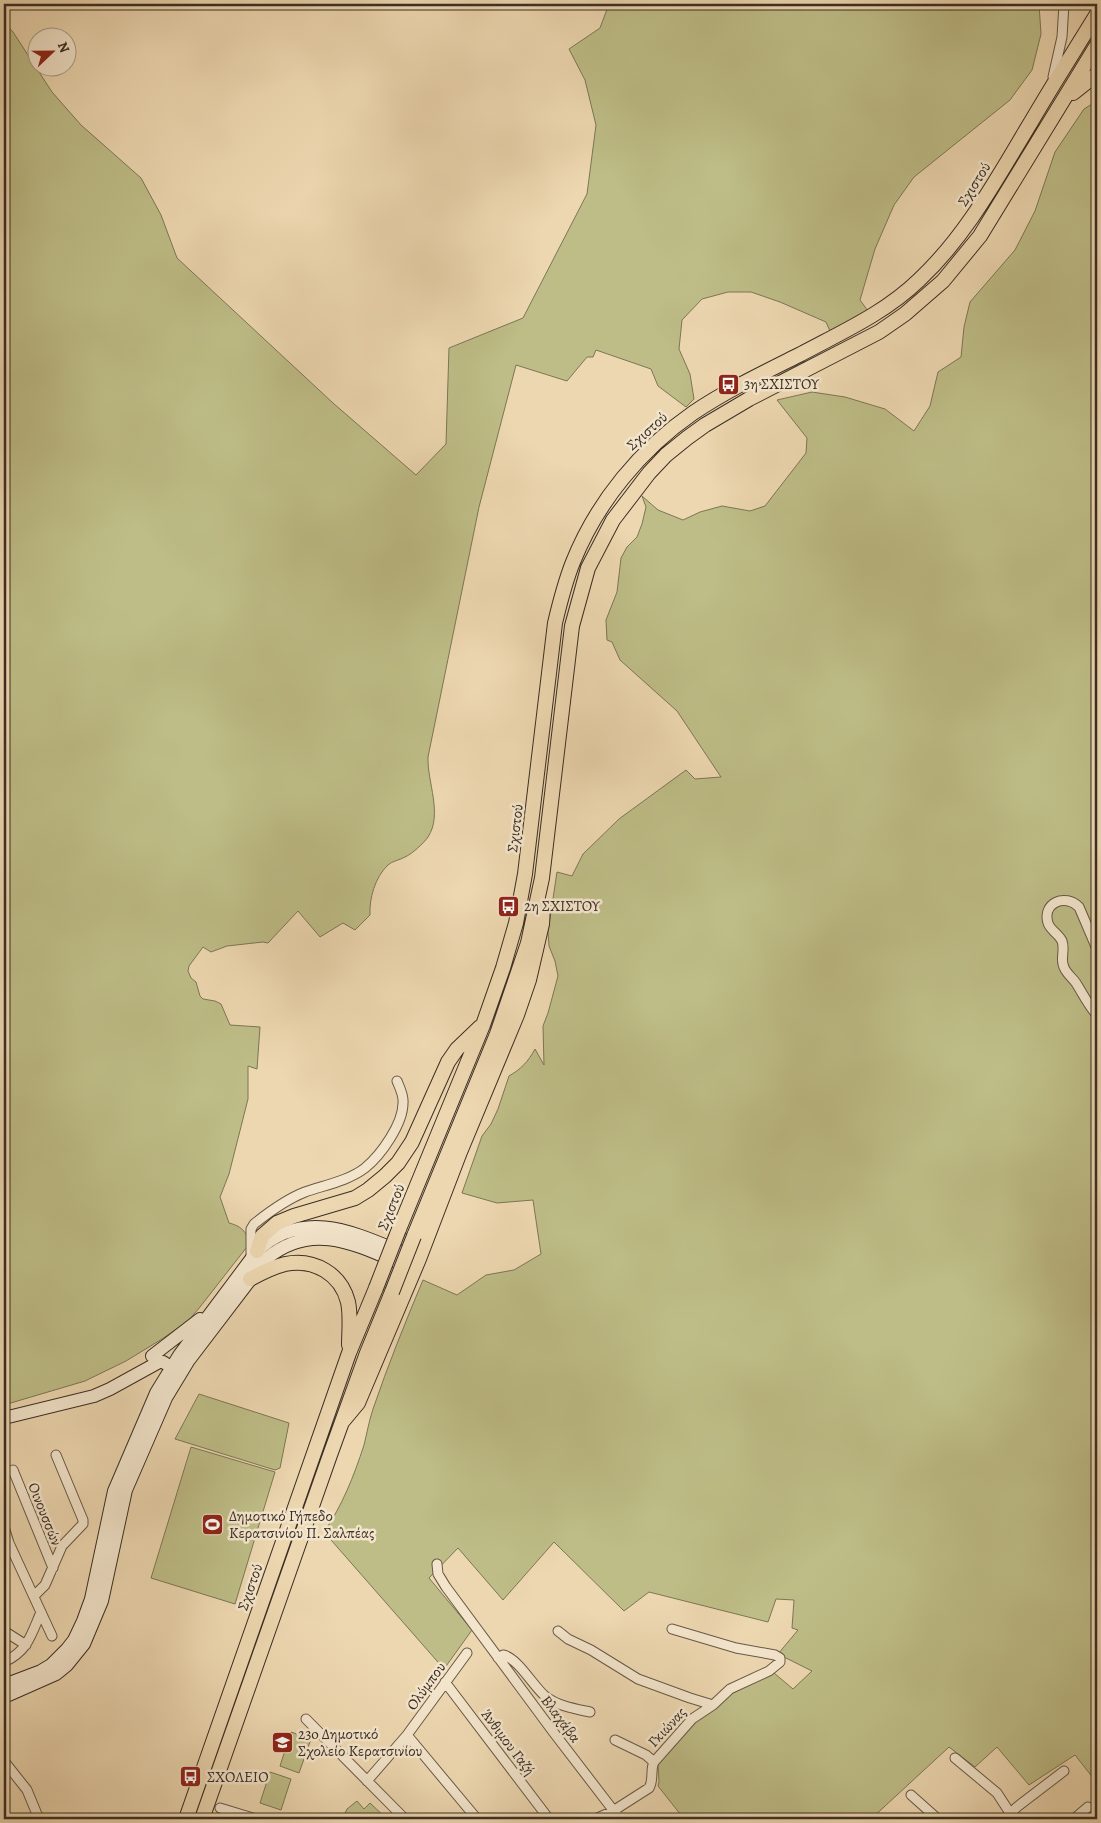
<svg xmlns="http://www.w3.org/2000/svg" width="1101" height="1823" font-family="Alegreya,serif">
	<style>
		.green { fill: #bebd87; stroke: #7c7656 }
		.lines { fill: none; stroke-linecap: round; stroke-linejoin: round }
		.street-casing { stroke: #685847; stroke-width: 11 }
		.secondary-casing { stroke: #3b2e24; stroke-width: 14 }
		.primary-casing { stroke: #3b2e24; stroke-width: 16 }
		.street { stroke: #f3e5cc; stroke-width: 9 }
		.secondary { stroke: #f3e5cc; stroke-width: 12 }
		.primary { stroke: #edd7b0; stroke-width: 14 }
		.primary-bridge-casing { stroke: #3b2e24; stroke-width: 16; stroke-linecap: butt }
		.primary-bridge { stroke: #edd7b0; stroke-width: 14 }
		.labels { text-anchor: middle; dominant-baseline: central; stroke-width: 5; stroke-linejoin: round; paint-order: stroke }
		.street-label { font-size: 15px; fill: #3b2e24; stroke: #f3e5cc }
		.poi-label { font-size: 15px; fill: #3b2e24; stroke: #f3e5cc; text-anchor: start }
	</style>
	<rect width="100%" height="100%" fill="#edd7b0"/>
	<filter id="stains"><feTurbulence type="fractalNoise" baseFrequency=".004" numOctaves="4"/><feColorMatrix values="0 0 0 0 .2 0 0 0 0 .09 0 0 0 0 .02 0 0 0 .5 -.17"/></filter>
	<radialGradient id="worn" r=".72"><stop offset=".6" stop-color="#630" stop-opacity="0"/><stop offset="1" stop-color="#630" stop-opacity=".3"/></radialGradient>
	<!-- green -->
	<path class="green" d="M609 4H1039L1041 34 1032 70 1010 100 914 177 894 205 875 249 860 300 868 311 830 331 826 322 780 302 751 292H728L702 299 682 320 679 349 690 374 694 399 686 407 658 386 651 369 596 350 593 357H587L567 381 516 365 479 507 428 757C427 782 443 814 428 837 424 843 412 854 405 857 400 860 392 861 388 865 375 877 369 899 370 915L355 930 343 923 320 937 298 911 268 943 263 942 227 946 211 952 203 947 189 966 188 971 191 978 196 982 200 996 203 999 215 1001 221 1004 230 1025 260 1027 257 1069 248 1066V1099L229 1174 220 1197 229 1223C241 1226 246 1231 250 1243L200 1307 188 1321 162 1339 126 1361 85 1381 4 1405V22L13 32 52 92 81 125 141 178 161 215 177 258 333 403 416 475 446 444 449 348 523 318 587 194 596 125 585 80 569 49 600 28Z
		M1097 101V1783L1075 1755 1029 1785 997 1747 975 1767 949 1747 871 1819H705L702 1816 696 1819H684L658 1786 659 1782 658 1763 694 1723 737 1688 774 1673 793 1689 812 1671 778 1654 798 1630 792 1628 794 1600 776 1599 768 1622 649 1592 624 1611 554 1542 503 1600 458 1548 429 1578 472 1630 444 1669 324 1532C342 1506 354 1476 364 1445 367 1433 369 1421 373 1409 388 1365 405 1323 423 1280L457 1295 486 1275 514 1270 541 1254 533 1200 497 1203 462 1193 482 1136 491 1124 498 1109 509 1076C521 1069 528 1062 535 1049L544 1065 543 1026 548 1013 558 976 555 961 549 946 548 932 557 872 572 876 583 854 619 819 686 770 695 779 721 777 677 711 620 660 612 642 607 640 606 620 617 592 621 558 627 547 637 537 642 524 646 507 642 496 658 510 683 520 700 512 722 506 750 511 765 506 806 453 807 438 777 400 812 392 845 397 885 409 914 431 930 406 938 372 961 357 964 327 970 302 1015 250 1035 211 1055 152 1084 109Z
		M199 1394 289 1423 280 1468 275 1470 175 1439Z
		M191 1447 275 1472 235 1604 151 1578Z
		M291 1732 311 1739 299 1773 280 1766Z
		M270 1772 291 1779 281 1810 260 1803Z
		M357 1801 364 1809 370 1803 387 1819H342L347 1809Z"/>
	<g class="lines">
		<defs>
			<path id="street" d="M1053 77 1062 37 1064 4
				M1097 949 1079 907C1065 893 1042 903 1048 923 1050 930 1059 934 1062 941 1065 949 1061 957 1063 964 1064 972 1072 977 1076 983 1083 994 1088 1005 1097 1015
				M251 1258V1229L254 1224C269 1212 287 1199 305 1192 325 1185 348 1181 365 1168 381 1155 403 1124 403 1103 404 1096 400 1088 397 1081
				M13 1470 53 1568
				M4 1527 9 1543 52 1636
				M437 1564 438 1574 446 1587 554 1733 620 1819
				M34 1596 45 1585 62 1546 83 1524V1520L56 1455
				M672 1629 736 1648 775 1655 780 1658V1662L769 1671 730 1689 713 1705
				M4 1631 26 1645
				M558 1631 568 1639 591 1650 638 1679 690 1698 713 1705 692 1719 654 1762C650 1770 654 1780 649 1788L613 1811 595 1819
				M498 1658 503 1655C518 1658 533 1686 545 1696 557 1706 576 1709 590 1712
				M4 1662C28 1651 31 1635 41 1612
				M445 1682 549 1819
				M306 1719 405 1819
				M407 1735 477 1819
				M615 1740 646 1755 654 1762
				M955 1758 997 1793 1010 1813 1016 1819
				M4 1761 27 1790 39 1819
				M367 1781 407 1735 467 1653
				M911 1795 938 1819
				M220 1808 256 1819
				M1005 1819 1017 1807 1064 1771
				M1074 1819 1088 1807"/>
			<path id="secondary" d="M152 1356 200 1319
				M4 1418 94 1396 110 1389 159 1362H163L171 1367
				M4 1685 41 1671 51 1665 67 1649 74 1640 83 1621 91 1599 114 1491 156 1393 180 1354 257 1251C308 1204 362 1237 416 1258
				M4 1697 56 1674 67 1665 84 1644 102 1601 126 1490 166 1398 189 1360 266 1259C315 1218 362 1248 413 1269"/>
			<path id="primary" d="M1073 93 1097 74
				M399 1229 483 1025 503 968 516 923 525 874 555 623C560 602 565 582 573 562 597 502 641 449 693 413 727 390 765 372 801 354 842 332 885 313 919 280 967 235 997 178 1031 122 1052 86 1075 50 1097 14
				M414 1236 497 1034 528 943 542 878 572 626 588 568 613 520 649 473 666 455 687 438 705 425 749 399 879 332 905 314 943 281 980 236 1097 45
				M257 1251 262 1236 277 1223 294 1216 355 1198 368 1190 385 1176 398 1163 412 1142 448 1062 457 1049 480 1027
				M250 1279C261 1273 273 1267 285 1264 314 1258 341 1274 348 1302 351 1316 349 1331 349 1345
				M343 1421 358 1403 419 1259 460 1152 517 1015 529 980 542 924 543 907
				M186 1819 349 1353 376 1288
				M202 1819 330 1455 367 1353 392 1292"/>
		</defs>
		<!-- street casing -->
		<use href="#street" class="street-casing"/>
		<!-- secondary casing -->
		<use href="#secondary" class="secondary-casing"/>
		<!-- primary casing -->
		<use href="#primary" class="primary-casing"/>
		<!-- street -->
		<use href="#street" class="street"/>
		<!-- secondary -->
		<use href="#secondary" class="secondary"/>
		<!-- primary -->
		<use href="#primary" class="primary"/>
		<defs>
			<path id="primary-bridge" d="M376 1288 399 1229
				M392 1292 414 1236"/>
		</defs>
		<!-- primary-bridge casing -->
		<use href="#primary-bridge" class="primary-bridge-casing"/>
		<!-- primary-bridge -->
		<use href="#primary-bridge" class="primary-bridge"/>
	</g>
	<!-- icons -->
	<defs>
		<symbol id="bus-square" viewBox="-11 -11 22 22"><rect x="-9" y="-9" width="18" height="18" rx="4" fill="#8f2418" stroke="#f3e5cc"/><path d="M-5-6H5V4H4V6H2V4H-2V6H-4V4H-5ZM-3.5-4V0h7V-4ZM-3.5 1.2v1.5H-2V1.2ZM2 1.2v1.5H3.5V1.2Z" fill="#fff"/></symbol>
		<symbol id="stadium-square" viewBox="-11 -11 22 22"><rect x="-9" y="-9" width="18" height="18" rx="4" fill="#8f2418" stroke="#f3e5cc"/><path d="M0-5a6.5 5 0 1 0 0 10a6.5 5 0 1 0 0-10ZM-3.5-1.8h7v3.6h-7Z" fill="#fff"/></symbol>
		<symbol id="school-square" viewBox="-11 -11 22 22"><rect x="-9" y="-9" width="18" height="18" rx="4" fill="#8f2418" stroke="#f3e5cc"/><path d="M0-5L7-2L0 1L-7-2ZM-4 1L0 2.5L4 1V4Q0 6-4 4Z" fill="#fff"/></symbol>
	</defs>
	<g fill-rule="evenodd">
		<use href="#bus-square" x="716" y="372" width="25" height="25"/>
		<use href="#bus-square" x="496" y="894" width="25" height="25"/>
		<use href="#stadium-square" x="200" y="1512" width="25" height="25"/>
		<use href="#school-square" x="270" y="1730" width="25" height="25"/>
		<use href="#bus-square" x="178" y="1764" width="25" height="25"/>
	</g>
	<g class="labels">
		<!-- street labels -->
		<g class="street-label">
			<text transform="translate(974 184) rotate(-58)">Σχιστού</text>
			<text transform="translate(647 431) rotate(-42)">Σχιστού</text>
			<text transform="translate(515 828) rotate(-83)">Σχιστού</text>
			<text transform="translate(391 1207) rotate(-68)">Σχιστού</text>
			<text transform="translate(45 1514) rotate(68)">Οινουσσών</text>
			<text transform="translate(250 1587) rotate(-71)">Σχιστού</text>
			<text transform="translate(426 1686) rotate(-54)">Ολύμπου</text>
			<text transform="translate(561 1719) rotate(53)">Βλαχάβα</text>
			<text transform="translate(667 1727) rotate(-47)">Γκιώνας</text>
			<text transform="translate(508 1742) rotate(53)">Άνθιμου Γαζή</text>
		</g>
		<!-- poi labels -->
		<g class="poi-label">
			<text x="744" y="384">3η ΣΧΙΣΤΟΥ</text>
			<text x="524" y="906">2η ΣΧΙΣΤΟΥ</text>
			<text x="229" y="1516">Δημοτικό Γήπεδο<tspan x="229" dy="17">Κερατσινίου Π. Σαλπέας</tspan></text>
			<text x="298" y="1734">23o Δημοτικό<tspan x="298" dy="17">Σχολείο Κερατσινίου</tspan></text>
			<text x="207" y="1777">ΣΧΟΛΕΙΟ</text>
		</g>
	</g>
	<!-- margin -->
	<rect width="1101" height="1823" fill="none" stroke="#edd7b0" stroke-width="20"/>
	<rect x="5" y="5" width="1091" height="1813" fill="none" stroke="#3b2e24" stroke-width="2.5"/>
	<rect x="10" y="10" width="1081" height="1803" fill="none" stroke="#3b2e24"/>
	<!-- north arrow -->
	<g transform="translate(52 52) rotate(68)"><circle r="24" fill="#f3e5cc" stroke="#a99c89"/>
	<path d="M0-4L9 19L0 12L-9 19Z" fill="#8f2418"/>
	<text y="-8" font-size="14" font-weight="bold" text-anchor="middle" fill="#3b2e24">N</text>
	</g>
	<rect width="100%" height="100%" filter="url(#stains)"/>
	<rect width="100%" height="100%" fill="url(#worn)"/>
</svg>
